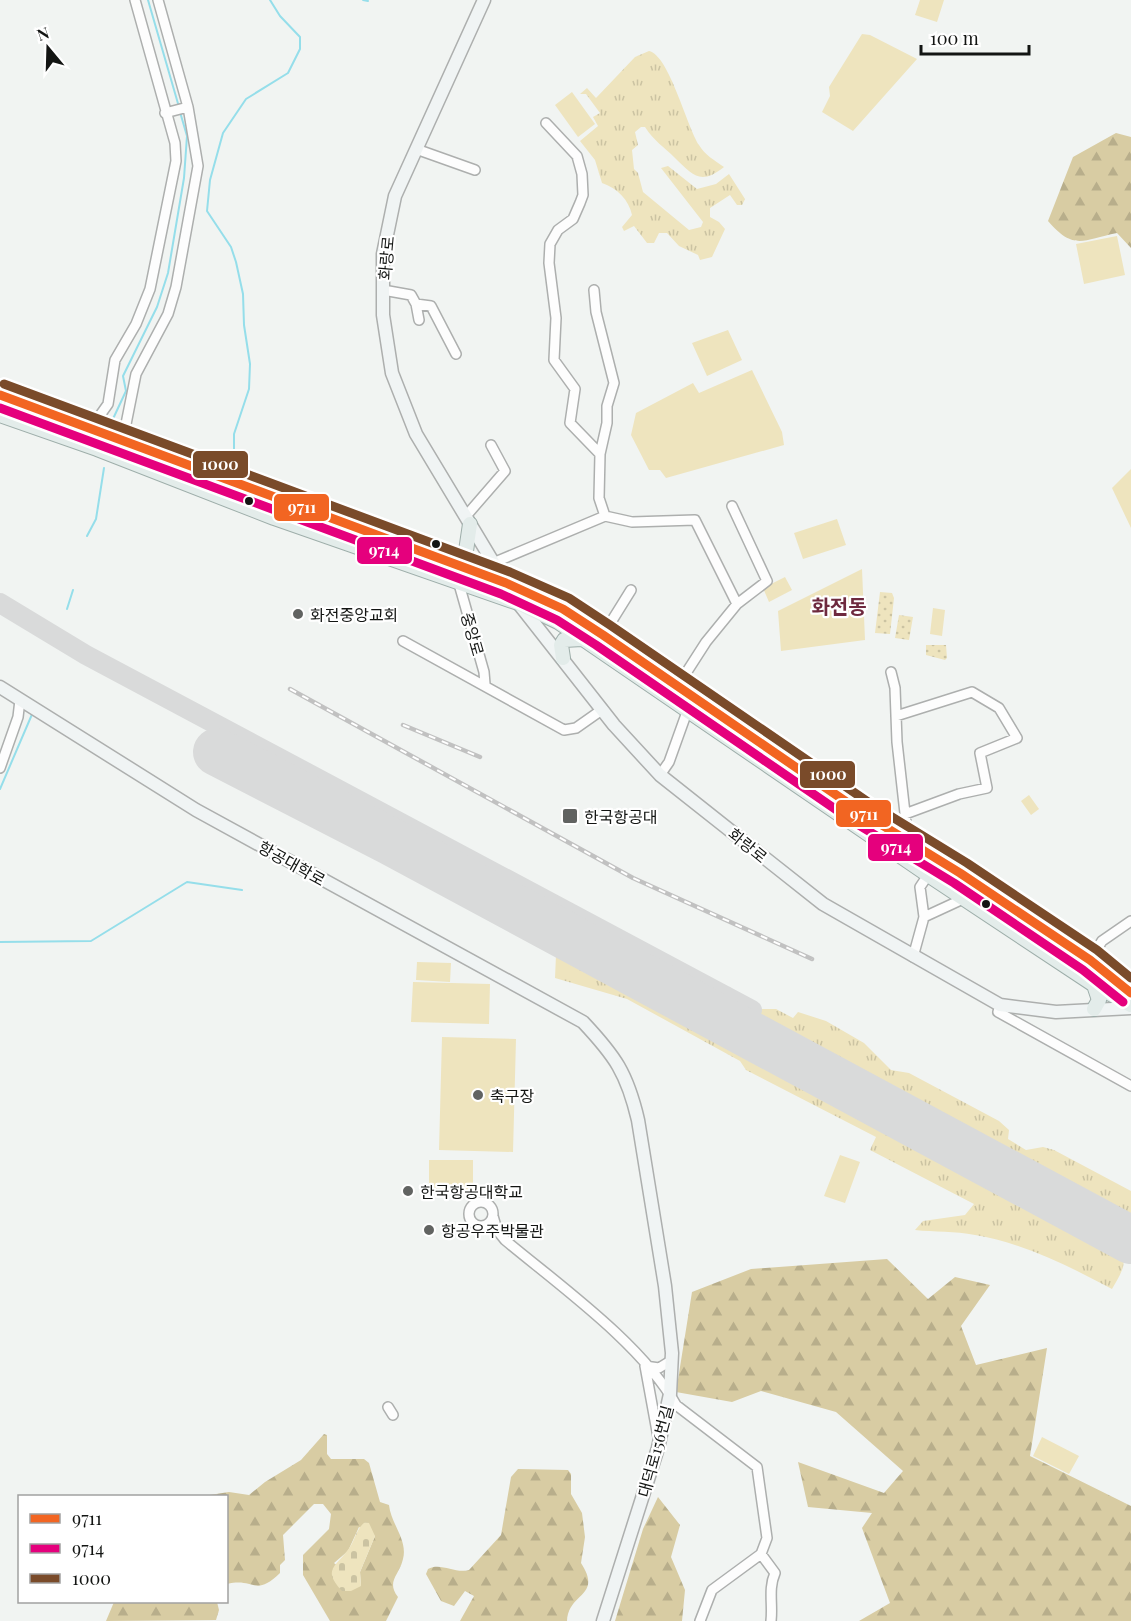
<svg xmlns="http://www.w3.org/2000/svg" width="1131" height="1621" font-family="'Playfair Display','Noto Sans KR',serif">
	<style>
		.grass { fill: url(#grass-tufts) }
		.forest { fill: url(#forest-firs); fill-rule: evenodd }
		.cemetery { fill: url(#cemetery-stones) }
		.park { fill: url(#park-dots) }
		.pitch { fill: #eee4be }
		.lines { fill: none; stroke-linecap: round; stroke-linejoin: round }
		.stream { stroke: #95deea; stroke-width: 2 }
		.taxiway { stroke: #d9dada; stroke-width: 20 }
		.runway { stroke: #d9dada; stroke-width: 48 }
		.street-casing { stroke: #adafae; stroke-width: 12 }
		.secondary-casing { stroke: #adafae; stroke-width: 15 }
		.primary-casing { stroke: #9eaeaa; stroke-width: 16 }
		.street { stroke: #fdfdfd; stroke-width: 9 }
		.secondary { stroke: #f0f4f4; stroke-width: 12 }
		.primary { stroke: #e3ecea; stroke-width: 14 }
		.rail-casing { stroke: #c1c1c1; stroke-width: 4.5 }
		.rail { stroke: #fff; stroke-width: 2; stroke-dasharray: 7; stroke-linecap: butt }
		.bus-1-casing { stroke: #fff; stroke-width: 14 }
		.bus-2-casing { stroke: #fff; stroke-width: 14 }
		.bus-3-casing { stroke: #fff; stroke-width: 14 }
		.bus-1 { stroke: #f26522; stroke-width: 9 }
		.bus-2 { stroke: #e5007d; stroke-width: 9 }
		.bus-3 { stroke: #7a4b2a; stroke-width: 9 }
		.bus-dot { fill: #131513; stroke: #fff; stroke-width: 2 }
		.poi-dot { fill: #616361; stroke: #fff; stroke-width: 2 }
		.labels { text-anchor: middle; dominant-baseline: central; stroke-width: 4.5; stroke-linejoin: round; paint-order: stroke }
		.street-label { font-size: 16px; fill: #131513; stroke: #fff }
		.poi-label { font-size: 16px; fill: #131513; stroke: #fff; text-anchor: start }
		.quarter-label { font-size: 20px; font-weight: bold; fill: #6e293e; stroke: #fff }
		.line-badge { stroke: #fff; stroke-width: 2 }
		.badge-label { font-size: 16px; text-anchor: middle; font-weight: bold; fill: #fff }
	</style>
	<defs>
		<pattern id="grass-tufts" width="24" height="20" patternUnits="userSpaceOnUse" patternTransform="scale(1.5)"><rect width="24" height="20" fill="#eee4be"/><path d="M3 7l-1-3M5 7V3M7 7l1-3M15 17l-1-3M17 17v-4M19 17l1-3" fill="none" stroke="#cbc3a2"/></pattern>
		<pattern id="forest-firs" width="22" height="20" patternUnits="userSpaceOnUse" patternTransform="scale(1.5)"><rect width="22" height="20" fill="#d8cca3"/><path d="M5 1l3.5 6h-7zM16 11l3.5 6h-7z" fill="#b8ae8b"/></pattern>
		<pattern id="cemetery-stones" width="16" height="16" patternUnits="userSpaceOnUse" patternTransform="scale(1.5)"><rect width="16" height="16" fill="#eee4be"/><path d="M2 7V4a2 2 0 0 1 4 0v3zM10 15v-3a2 2 0 0 1 4 0v3z" fill="#cbc3a2"/></pattern>
		<pattern id="park-dots" width="8" height="8" patternUnits="userSpaceOnUse" patternTransform="scale(1.5)"><rect width="8" height="8" fill="#eee4be"/><path d="M2 2h.1M6 6h.1" fill="none" stroke="#cbc3a2" stroke-width="1.8" stroke-linecap="round"/></pattern>
	</defs>
	<rect width="100%" height="100%" fill="#f1f4f2"/>
	<!-- grass -->
	<path class="grass" d="M649 51C669 55 687 127 699 145 705 155 714 160 724 167 700 186 693 175 675 158 664 147 654 141 645 127H641L635 132 638 145 632 150 634 169 638 173 643 192 689 230 701 227 703 222 661 168 668 166 697 189 716 184 729 174 745 199 742 205H737L730 195 710 208V217L719 222 725 229 712 257 700 260 698 255 679 246 667 233H659L654 243H647L634 226 624 231 622 227 632 215C629 200 617 188 602 183L595 160 580 141 598 126 593 117 600 113 586 94H580L587 88 596 98 635 57Z
		M561 947 1117 1247C1131 1260 1120 1275 1112 1289 1069 1266 1023 1243 975 1235 955 1231 934 1232 915 1230L923 1221 965 1215 974 1204 870 1150 876 1137 746 1070 740 1061 627 999 555 978 556 955Z
		M760 1009H776L793 1018 798 1012 826 1021 864 1043 891 1070 909 1073 999 1121 1009 1130 1008 1139 1026 1150 1043 1147 1054 1150 1131 1191V1230L738 1020 744 1012 754 1017Z"/>
	<!-- forest -->
	<path class="forest" d="M1116 133 1131 137V248L1117 233C1082 240 1074 251 1048 221L1073 157Z
		M887 1259 928 1299 955 1277 990 1285 961 1326 976 1365 1047 1348 1030 1456 1131 1506V1621H859L890 1603 862 1528 872 1513 808 1507 798 1462 884 1493 903 1471 836 1412 761 1391 732 1402 676 1392 692 1292 751 1269Z
		M324 1434 327 1435V1454L331 1459H364L369 1463 380 1502 389 1505C391 1524 408 1540 403 1559 399 1576 386 1581 398 1597L386 1621H330L303 1575V1555L329 1529 331 1514 323 1504H314L283 1535 285 1560 280 1565V1573C254 1598 255 1577 227 1584L226 1496H203L229 1492 249 1495 265 1482 301 1460ZM359 1527 375 1536 360 1572 361 1586 334 1563 348 1551Z
		M518 1469 568 1470 571 1474V1494L582 1513 585 1537 581 1563C603 1597 568 1592 567 1621H460L474 1596 465 1591 454 1606 441 1601 426 1574 428 1569C441 1562 455 1574 469 1570L501 1535 511 1477Z
		M658 1497 680 1525 671 1557 685 1590 682 1621H615L643 1529Z
		M114 1602H217L219 1610 216 1620 106 1621Z"/>
	<!-- cemetery -->
	<path class="cemetery" d="M365 1522 369 1523 375 1536 360 1572 361 1586 351 1591H342C323 1570 334 1568 347 1551 355 1542 355 1530 365 1522Z"/>
	<!-- park -->
	<path class="park" d="M880 592 892 593 894 598 890 634 875 633Z
		M899 615 913 617 909 640 895 638Z
		M926 645H946L947 658 945 660 926 655Z"/>
	<!-- pitch -->
	<path class="pitch" d="M920 0H944L937 22 915 15Z
		M862 34 870 35 917 59 853 131 822 112 830 96 829 87Z
		M572 92 595 124 578 137 555 105Z
		M1117 236 1125 275 1084 284 1076 244Z
		M728 330 742 360 707 376 692 343Z
		M752 370 782 432 784 445 666 478 660 470H649L631 435 636 413 693 383 699 393Z
		M1131 469V528L1112 488Z
		M837 519 846 545 803 559 794 533Z
		M862 569 865 640 781 651 778 611Z
		M785 577 792 590 769 602 763 588Z
		M933 608 945 610 942 636 930 634Z
		M1029 795 1039 809 1031 815 1021 801Z
		M417 962 451 963 450 982 416 980Z
		M413 982 490 984 489 1024 411 1022Z
		M442 1037 516 1039 513 1152 439 1150Z
		M840 1155 860 1162 845 1203 824 1196Z
		M429 1160H473V1190L429 1189Z
		M1042 1437 1079 1456 1069 1474 1033 1456Z"/>
	<g class="lines">
		<!-- stream -->
		<path class="stream" d="M148 0 179 107
			M363 0 368 1
			M112 421 126 391 123 376 157 307 168 273 184 178 187 136 180 112
			M234 470V434L249 389 250 364 244 325 243 294 236 262 231 247 207 211 210 180 223 133 246 99 288 73 300 49V37L280 16 270 0
			M87 536 96 519 104 468
			M67 609 73 590
			M0 789 33 712
			M0 942 91 941 187 882 242 890"/>
		<!-- taxiway -->
		<path class="taxiway" d="M0 603 86 655 752 1010
			M545 925 555 905
			M726 996 730 1006 728 1020 733 1027"/>
		<!-- runway -->
		<path class="runway" d="M217 752 390 841 1131 1240"/>
		<defs>
			<path id="street" d="M165 113 188 107
				M546 123 577 156 582 174 583 195 580 203 573 219 558 230 550 244 549 263 556 318 554 360 575 389 570 423 600 454
				M416 149 475 170
				M383 290 411 295 416 304 431 306 456 354
				M594 290 596 312 614 383 607 406V423L600 454 599 498 605 516
				M416 304 419 320
				M126 424 136 374 168 314 176 287 198 166 188 107 158 0
				M91 428 108 404 115 360 136 324 150 289 176 161 175 143 135 0
				M466 516 505 471 491 445
				M605 516 632 522 695 520 737 604
				M493 563 605 516
				M459 584 484 672 485 684
				M603 635 631 590
				M403 641 564 730 576 728 603 709
				M891 672 895 688 897 742 908 840
				M679 684 706 642 737 604 767 581 732 506
				M896 716 972 692 999 708 1017 738 980 753 987 788 959 794 905 814
				M0 768 18 717 20 700
				M660 775 669 762 688 709
				M924 917 963 899
				M913 957 924 917 920 887 928 875
				M1090 960 1102 941 1131 921
				M1000 1005 998 1012 1131 1086
				M469 1214a12 12 0 1 1 24 0a12 12 0 1 1-24 0Z
				M493 1216 497 1230 505 1240C559 1285 643 1345 676 1405L757 1467 767 1538 761 1554
				M388 1407 393 1415
				M658 1437 645 1366 659 1368 672 1360
				M761 1554 775 1573C768 1589 773 1604 771 1621
				M700 1621 712 1590 761 1554"/>
			<path id="secondary" d="M484 0 395 196 383 254V315L392 373 416 434 508 587
				M519 604 614 725 660 775 823 904 1000 1005 1056 1012 1131 1008
				M0 687 196 810 583 1022C615 1056 627 1073 638 1120L665 1286 672 1353 670 1394 658 1448 603 1621"/>
			<path id="primary" d="M0 395 506 583 563 609 603 635 864 814 960 873 1090 960 1131 993
				M0 415 97 449 274 518 518 603 558 622 928 875 1094 985 1131 1005
				M442 559 453 560 466 551 470 524
				M563 658 561 645 564 640 582 639
				M1094 985 1099 1000 1094 1009"/>
		</defs>
		<!-- street casing -->
		<use href="#street" class="street-casing"/>
		<!-- secondary casing -->
		<use href="#secondary" class="secondary-casing"/>
		<!-- primary casing -->
		<use href="#primary" class="primary-casing"/>
		<!-- street -->
		<use href="#street" class="street"/>
		<!-- secondary -->
		<use href="#secondary" class="secondary"/>
		<!-- primary -->
		<use href="#primary" class="primary"/>
		<defs>
			<path id="rail" d="M290 689 633 878 812 959
				M403 725 480 757"/>
		</defs>
		<!-- rail casing -->
		<use href="#rail" class="rail-casing"/>
		<!-- rail -->
		<use href="#rail" class="rail"/>
		<defs>
			<path id="bus-1" d="M0 395 506 583 563 609 603 635 864 814 960 873 1090 960 1131 993"/>
			<path id="bus-2" d="M0 408 501 594 557 620 596 645 857 824 954 883 1083 970 1123 1002"/>
			<path id="bus-3" d="M4 384 510 572 569 598 610 625 871 804 967 863 1097 950 1131 978"/>
		</defs>
		<!-- bus-1 casing -->
		<use href="#bus-1" class="bus-1-casing"/>
		<!-- bus-2 casing -->
		<use href="#bus-2" class="bus-2-casing"/>
		<!-- bus-3 casing -->
		<use href="#bus-3" class="bus-3-casing"/>
		<!-- bus-1 -->
		<use href="#bus-1" class="bus-1"/>
		<!-- bus-2 -->
		<use href="#bus-2" class="bus-2"/>
		<!-- bus-3 -->
		<use href="#bus-3" class="bus-3"/>
	</g>
	<!-- markers -->
	<g class="bus-dot">
		<circle cx="249" cy="501" r="5"/>
		<circle cx="436" cy="544" r="5"/>
		<circle cx="986" cy="904" r="5"/>
	</g>
	<g class="poi-dot">
		<circle cx="298" cy="614" r="6"/>
		<rect x="562" y="808" width="16" height="16" rx="3"/>
		<circle cx="478" cy="1095" r="6"/>
		<circle cx="408" cy="1191" r="6"/>
		<circle cx="429" cy="1230" r="6"/>
	</g>
	<g class="labels">
		<!-- street labels -->
		<g class="street-label">
			<text transform="translate(386 258) rotate(-85)">화랑로</text>
			<text transform="translate(473 634) rotate(74)">중앙로</text>
			<text transform="translate(748 845) rotate(39)">화랑로</text>
			<text transform="translate(292 863) rotate(29)">항공대학로</text>
			<text transform="translate(655 1451) rotate(-75)">대덕로156번길</text>
		</g>
		<!-- poi labels -->
		<g class="poi-label">
			<text x="310" y="614">화전중앙교회</text>
			<text x="584" y="816">한국항공대</text>
			<text x="490" y="1095">축구장</text>
			<text x="420" y="1191">한국항공대학교</text>
			<text x="441" y="1230">항공우주박물관</text>
		</g>
		<!-- quarter labels -->
		<g class="quarter-label">
			<text x="839" y="605">화전동</text>
		</g>
	</g>
	<g class="line-badge">
		<rect x="192" y="450" width="57" height="29" rx="6" fill="#7a4b2a"/>
		<rect x="273" y="493" width="57" height="29" rx="6" fill="#f26522"/>
		<rect x="356" y="536" width="57" height="29" rx="6" fill="#e5007d"/>
		<rect x="799" y="760" width="57" height="29" rx="6" fill="#7a4b2a"/>
		<rect x="835" y="799" width="57" height="29" rx="6" fill="#f26522"/>
		<rect x="867" y="833" width="57" height="29" rx="6" fill="#e5007d"/>
	</g>
	<g class="badge-label">
		<text x="220" y="470">1000</text>
		<text x="302" y="513">9711</text>
		<text x="384" y="556">9714</text>
		<text x="828" y="780">1000</text>
		<text x="864" y="820">9711</text>
		<text x="896" y="853">9714</text>
	</g>
	<!-- legend -->
	<rect x="18" y="1495" width="210" height="108" fill="#ffffff" stroke="#a1a1a1" stroke-width="1.5"/>
	<rect x="30" y="1514" width="30" height="9" fill="#f26522" stroke="#a1a1a1" stroke-width="1.5"/>
	<text x="72" y="1525" font-size="18" fill="#131513">9711</text>
	<rect x="30" y="1544" width="30" height="9" fill="#e5007d" stroke="#a1a1a1" stroke-width="1.5"/>
	<text x="72" y="1555" font-size="18" fill="#131513">9714</text>
	<rect x="30" y="1574" width="30" height="9" fill="#7a4b2a" stroke="#a1a1a1" stroke-width="1.5"/>
	<text x="72" y="1585" font-size="18" fill="#131513">1000</text>
	<!-- north arrow -->
	<g transform="translate(48 48) rotate(341)" stroke="#ffffff" stroke-width="4.5" paint-order="stroke">
	<path d="M0-4.5L10 22L0 15L-10 22Z" fill="#131513"/>
	<text y="-9" font-size="16" font-weight="bold" text-anchor="middle" fill="#131513">N</text>
	</g>
	<!-- scale -->
	<path d="M921 45v9h108v-9" fill="none" stroke="#131513" stroke-width="3"/>
	<text x="930" y="45" font-size="18" fill="#131513" stroke="#ffffff" stroke-width="4.5" paint-order="stroke">100 m</text>
</svg>
